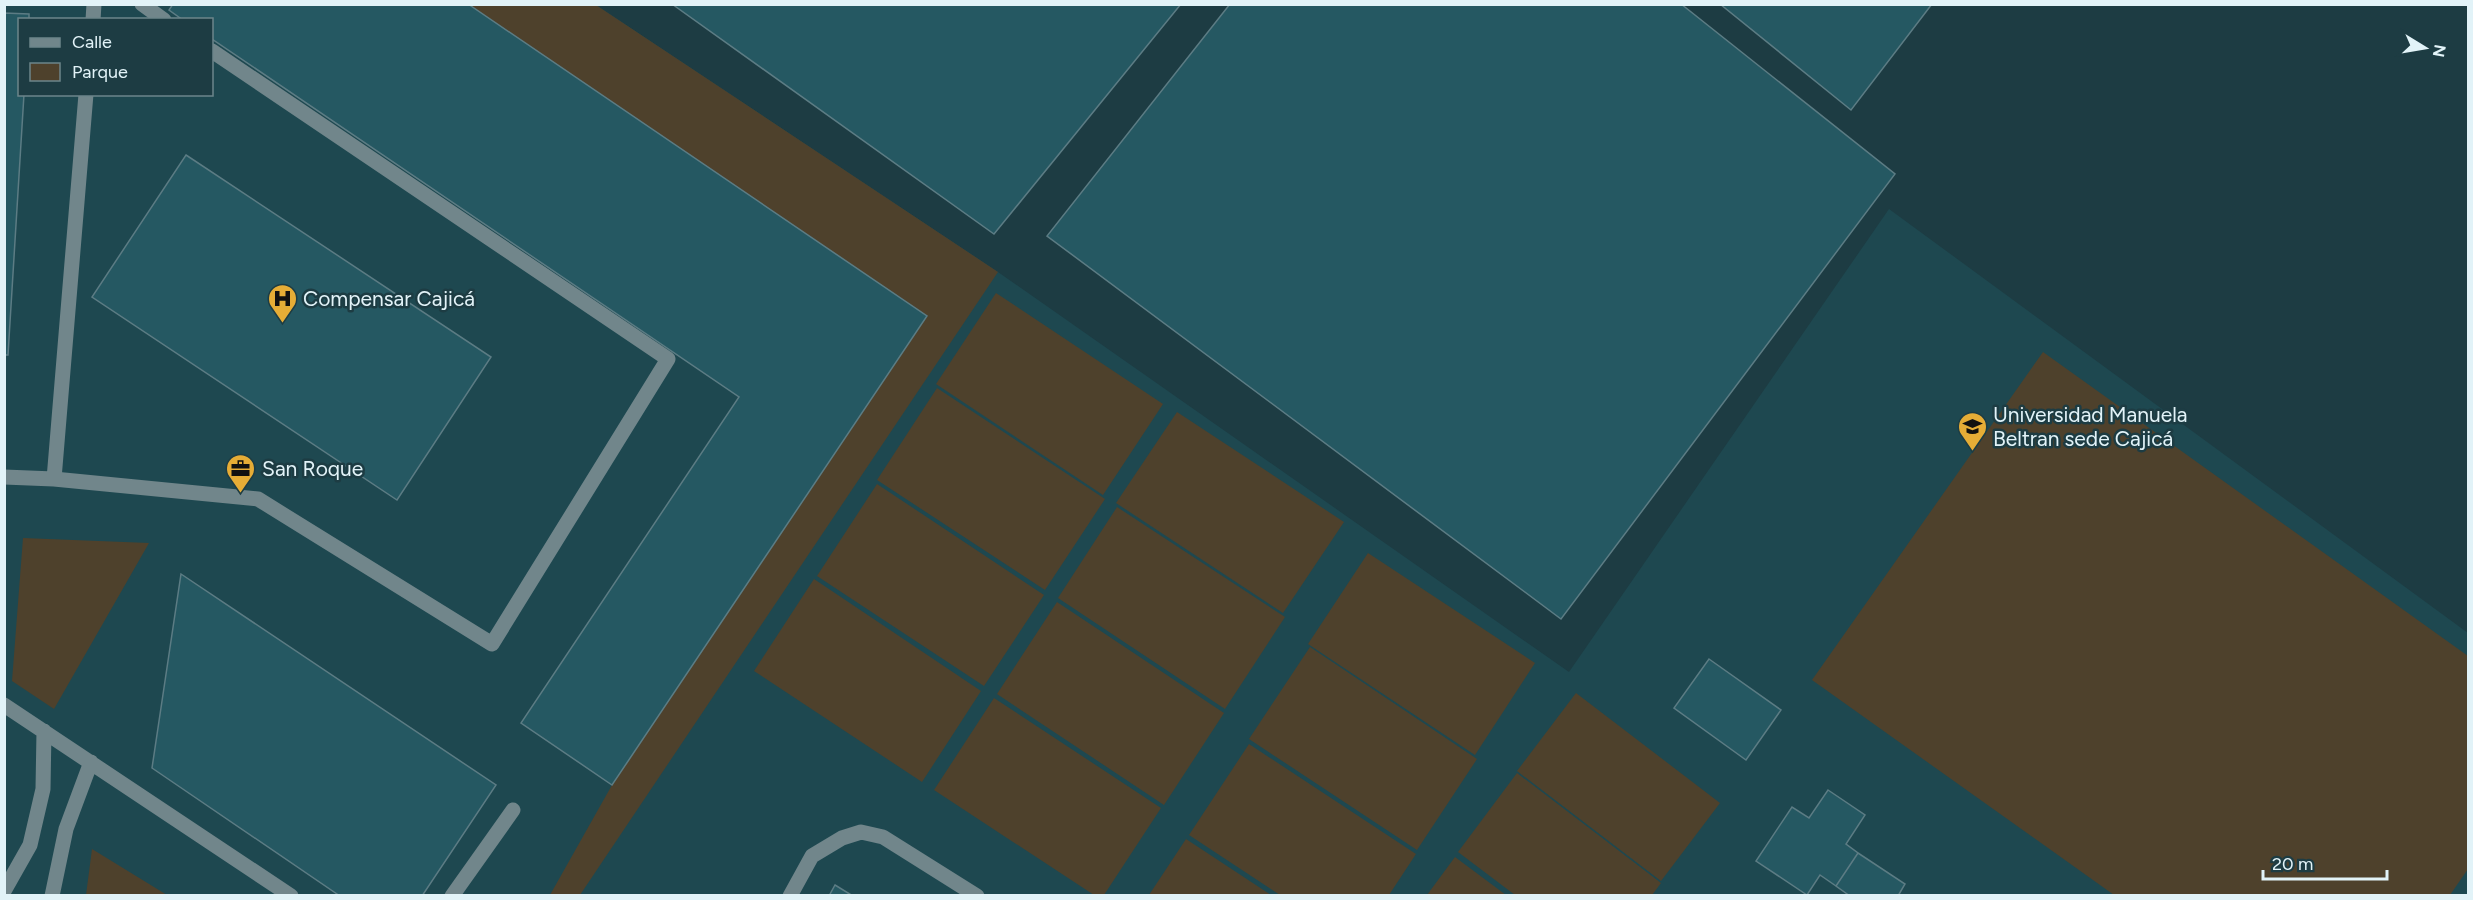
<svg xmlns="http://www.w3.org/2000/svg" width="2473" height="900" font-family="Figtree,sans-serif">
	<style>
		.built { fill: #1e4850; fill-rule: evenodd }
		.green { fill: #4e412c }
		.building { fill: #255862; stroke: #5c7c84; stroke-width: 1.5 }
		.lines { fill: none; stroke-linecap: round; stroke-linejoin: round }
		.minor { stroke: #71868b; stroke-width: 15 }
		.labels { text-anchor: middle; dominant-baseline: central; stroke-width: 5; stroke-linejoin: round; paint-order: stroke }
		.poi-label { font-size: 21px; fill: #e2f3f8; stroke: #1d3c43; text-anchor: start }
	</style>
	<rect width="100%" height="100%" fill="#1d3c43"/>
	<!-- built -->
	<path class="built" d="M5 5H596L998 272 1569 672 1889 209 2468 633V895L5 896ZM20 20H212V94H20Z"/>
	<!-- green -->
	<path class="green" d="M468 5H596L998 272 580 895H550L612 785 927 316Z
		M996 293 1163 404 1103 495 936 384Z
		M2043 352 2468 656V869L2450 895H2114L1812 680Z
		M937 388 1105 499 1045 590 877 480Z
		M1177 412 1344 522 1283 613 1116 503Z
		M877 484 1044 595 984 686 817 576Z
		M1117 507 1285 617 1225 709 1058 598Z
		M23 538 149 543 54 709 12 681Z
		M1368 553 1535 663 1475 755 1308 644Z
		M814 579 981 691 922 782 754 671Z
		M1057 602 1224 713 1164 805 997 694Z
		M1310 647 1477 759 1417 850 1249 739Z
		M1576 693 1720 803 1661 881 1517 771Z
		M994 698 1161 808 1104 895H1094L934 790Z
		M1249 744 1416 854 1389 895H1280L1189 835Z
		M1517 773 1661 883 1652 895H1515L1458 852Z
		M1186 839 1271 895H1149Z
		M92 849 167 895H86Z
		M1455 857 1506 895H1427Z"/>
	<!-- building -->
	<path class="building" d="M173 4H468L927 316 612 785 521 723 739 397 212 39V20H183L169 10Z
		M672 4H1181L994 234Z
		M1230 4H1681L1895 174 1561 619 1047 236Z
		M1720 4H1932L1851 110Z
		M4 13 29 14V20H20V94H24L8 355H4Z
		M186 155 491 357 397 500 92 297Z
		M181 574 496 785 422 896H340L152 768Z
		M1709 659 1781 710 1746 760 1674 708Z
		M1828 790 1865 815 1846 844 1858 853 1836 886 1820 875 1807 895 1756 861 1792 807 1809 818Z
		M1858 853 1905 884 1898 896H1850L1836 886Z
		M835 885 853 896H829Z"/>
	<g class="lines">
		<!-- minor -->
		<path class="minor" d="M142 4 164 20
			M93 20 94 4
			M4 477 54 479 258 499 492 644 668 359 212 51
			M54 479 86 94
			M4 705 291 896
			M4 891 30 845 43 789 44 731
			M52 896 66 829 91 762
			M452 896 513 810
			M790 896 812 856 842 838 861 832 883 837 977 896"/>
	</g>
	<!-- icons -->
	<defs>
		<symbol id="hospital-pin" viewBox="-11 -11 22 30"><path d="M0 17L-7.5 6A9.5 9.5 0 1 1 7.5 6Z" fill="#e6ad36" stroke="#1d3c43"/><path d="M-5-5h3v3.5h4V-5h3V5h-3V1.5h-4V5h-3Z" fill="#111"/></symbol>
		<symbol id="university-pin" viewBox="-11 -11 22 30"><path d="M0 17L-7.5 6A9.5 9.5 0 1 1 7.5 6Z" fill="#e6ad36" stroke="#1d3c43"/><path d="M0-5L7-2L0 1L-7-2ZM-4 1L0 2.5L4 1V4Q0 6-4 4Z" fill="#111"/></symbol>
		<symbol id="office-pin" viewBox="-11 -11 22 30"><path d="M0 17L-7.5 6A9.5 9.5 0 1 1 7.5 6Z" fill="#e6ad36" stroke="#1d3c43"/><path d="M-6-3h4V-5.5h4V-3h4V5H-6ZM-1-4.5V-3h2v-1.5ZM-6 0V1H6V0Z" fill="#111"/></symbol>
	</defs>
	<g fill-rule="evenodd">
		<use href="#hospital-pin" x="266" y="282" width="33" height="45"/>
		<use href="#university-pin" x="1956" y="410" width="33" height="45"/>
		<use href="#office-pin" x="224" y="452" width="33" height="45"/>
	</g>
	<g class="labels">
		<!-- poi labels -->
		<g class="poi-label">
			<text x="303" y="298">Compensar Cajicá</text>
			<text x="1993" y="414">Universidad Manuela<tspan x="1993" dy="24">Beltran sede Cajicá</tspan></text>
			<text x="262" y="468">San Roque</text>
		</g>
	</g>
	<!-- border -->
	<rect width="2473" height="900" fill="none" stroke="#e2f3f8" stroke-width="12"/>
	<!-- legend -->
	<rect x="18" y="18" width="195" height="78" fill="#1d3c43" stroke="#6c858b" stroke-width="1.5"/>
	<rect x="30" y="38" width="30" height="9" fill="#71868b" stroke="#6c858b" stroke-width="1.5"/>
	<text x="72" y="48" font-size="18" fill="#e2f3f8">Calle</text>
	<rect x="30" y="63" width="30" height="18" fill="#4e412c" stroke="#6c858b" stroke-width="1.5"/>
	<text x="72" y="78" font-size="18" fill="#e2f3f8">Parque</text>
	<!-- north arrow -->
	<g transform="translate(2425 48) rotate(101)" stroke="#1d3c43" stroke-width="4.5" paint-order="stroke">
	<path d="M0-4.5L10 22L0 15L-10 22Z" fill="#e2f3f8"/>
	<text y="-9" font-size="16" font-weight="bold" text-anchor="middle" fill="#e2f3f8">N</text>
	</g>
	<!-- scale -->
	<path d="M2263 870v9h124v-9" fill="none" stroke="#e2f3f8" stroke-width="3"/>
	<text x="2272" y="870" font-size="18" fill="#e2f3f8" stroke="#1d3c43" stroke-width="4.5" paint-order="stroke">20 m</text>
</svg>
